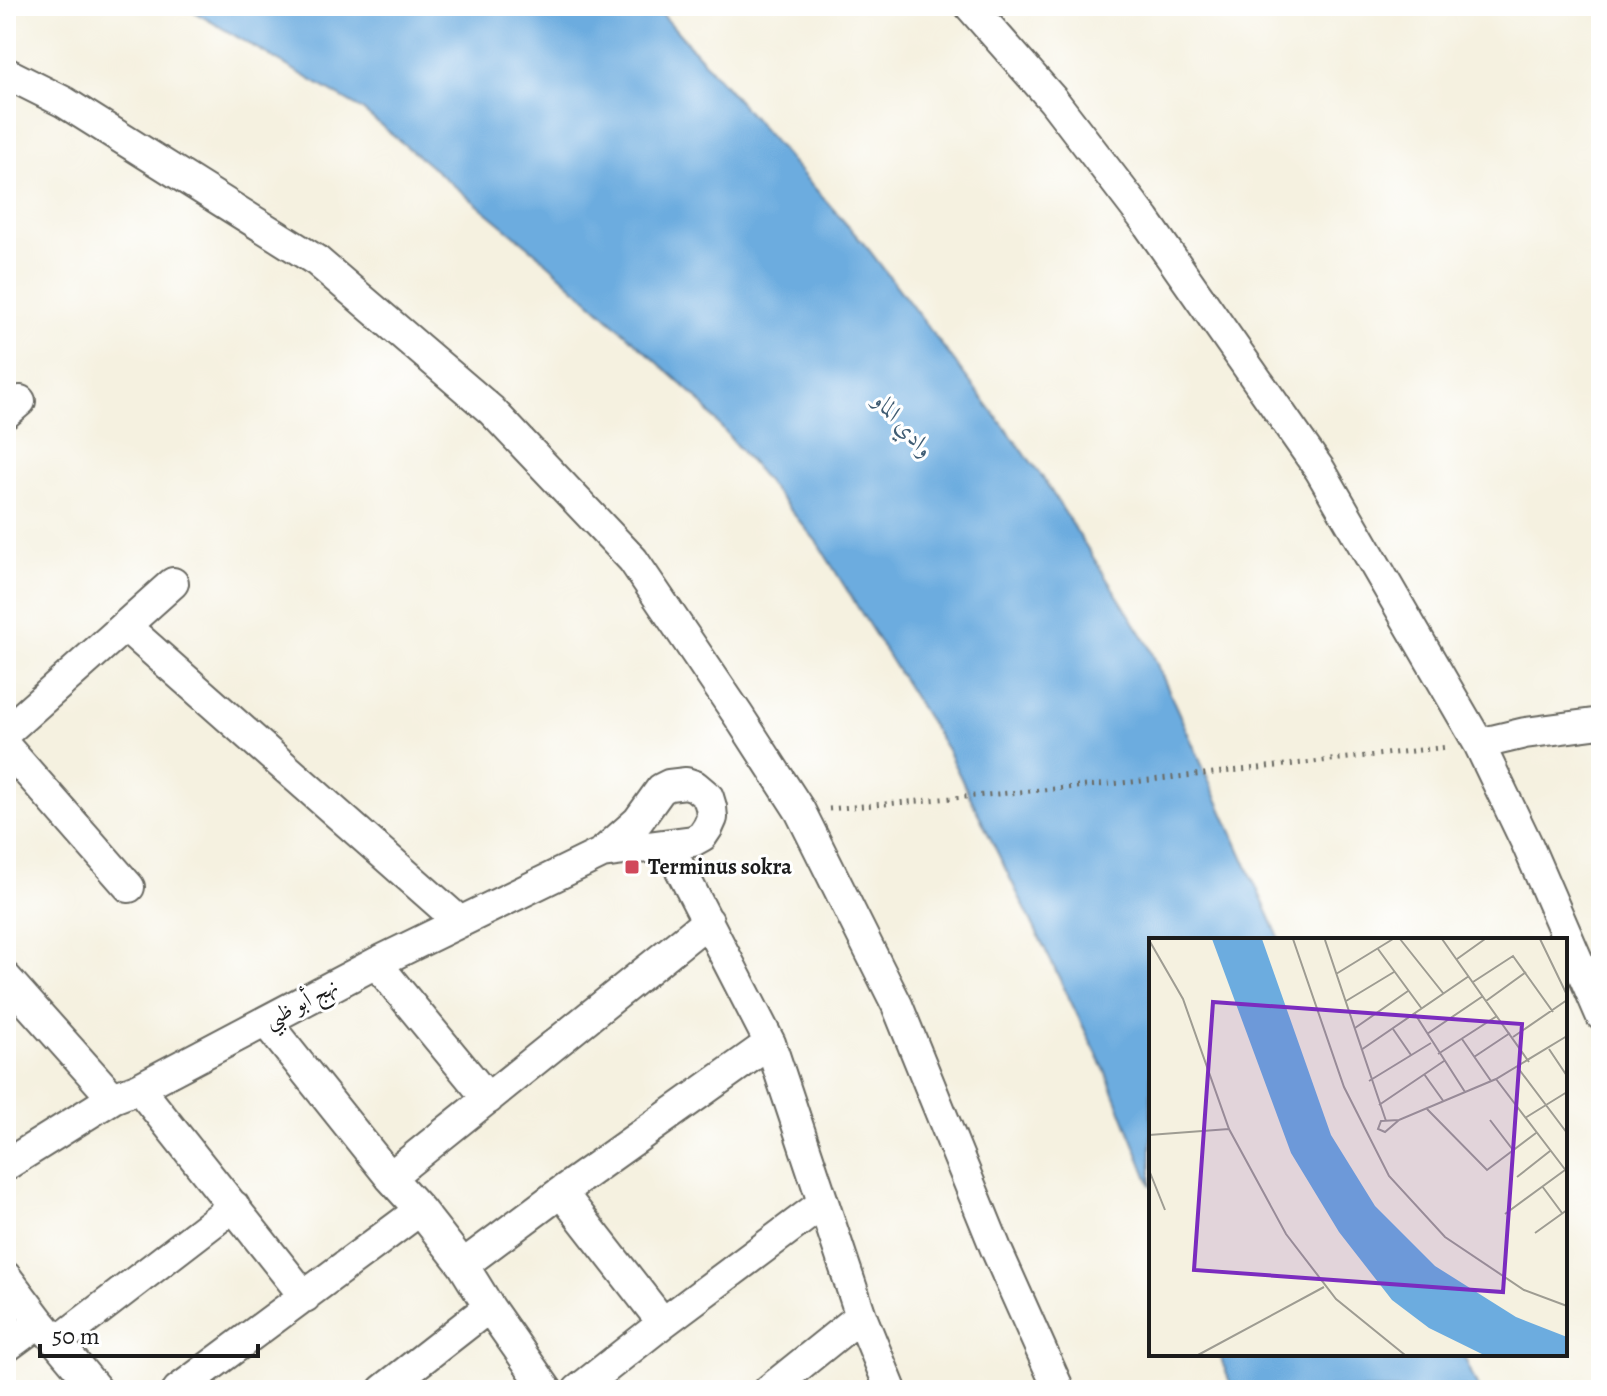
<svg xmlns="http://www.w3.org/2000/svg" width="1607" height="1396" font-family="Alegreya,Amiri,serif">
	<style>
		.water { fill: #6cacdf; stroke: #44647e; stroke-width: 2 }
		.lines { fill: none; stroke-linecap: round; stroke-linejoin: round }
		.street-casing { stroke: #686761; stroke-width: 34 }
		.path { stroke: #686761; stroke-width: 5; stroke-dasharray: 2 6; stroke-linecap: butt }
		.street { stroke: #fff; stroke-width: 30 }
		.poi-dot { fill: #d1495b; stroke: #fff; stroke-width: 3 }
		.labels { text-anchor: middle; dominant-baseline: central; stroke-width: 6; stroke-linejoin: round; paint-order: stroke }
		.poi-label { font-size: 22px; font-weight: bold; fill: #1c1c1c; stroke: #fff; text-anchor: start }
		.street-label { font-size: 22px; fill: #1c1c1c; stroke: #fff }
		.water-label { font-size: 24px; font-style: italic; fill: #405d74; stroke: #fff }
		.inset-road { fill: none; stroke: #9e9c92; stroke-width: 2 }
		.view { fill: #7b2cbf; fill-opacity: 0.15; stroke: #7b2cbf; stroke-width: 4 }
		.inset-edge { fill: none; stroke: #1c1c1c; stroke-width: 4 }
	</style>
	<rect width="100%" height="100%" fill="#fff"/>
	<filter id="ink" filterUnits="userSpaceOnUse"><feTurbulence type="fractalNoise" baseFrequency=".0125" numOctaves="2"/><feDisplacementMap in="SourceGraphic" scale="16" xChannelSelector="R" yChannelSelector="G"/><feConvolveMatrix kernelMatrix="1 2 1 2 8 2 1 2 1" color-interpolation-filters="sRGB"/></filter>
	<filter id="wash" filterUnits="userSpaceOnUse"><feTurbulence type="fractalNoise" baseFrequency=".006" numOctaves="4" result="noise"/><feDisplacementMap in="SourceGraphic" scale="32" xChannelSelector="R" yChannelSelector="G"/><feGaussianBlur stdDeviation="1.8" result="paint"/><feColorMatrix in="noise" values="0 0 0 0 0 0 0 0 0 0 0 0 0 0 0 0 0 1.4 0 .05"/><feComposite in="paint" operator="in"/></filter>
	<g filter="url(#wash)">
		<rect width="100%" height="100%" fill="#f5f1e0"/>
		<!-- water -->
		<path class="water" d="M184 6H655L869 250 1041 475 1148 644 1280 940H1151V1186L1105 1071 947 750 817 542 696 397 535 252 361 109Z
			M1219 1354H1463L1479 1390H1233Z"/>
	</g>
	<g filter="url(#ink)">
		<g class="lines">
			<defs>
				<path id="street" d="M970 6 1053 100 1145 220 1320 470 1479 744 1527 844 1601 1015
					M6 73 64 102 317 261 491 410 633 560 738 715 800 811 897 1005 996 1249 1059 1390
					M6 413 20 401
					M125 626 173 583
					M6 732 125 626 460 922
					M1479 744 1525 733 1601 723
					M6 747 129 887
					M668 845 770 1043 861 1316 891 1390
					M376 963 488 1099
					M6 978 113 1098
					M266 1022 390 1177 420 1210 463 1265 489 1307 547 1390
					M139 1088 305 1297
					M6 1165 113 1098 139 1088 376 963 602 853 638 821 661 789 669 785 686 783 695 786 708 797 711 807 712 818 708 827 702 836 693 841 602 853
					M390 1177 708 921
					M561 1192 663 1323
					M463 1265 561 1192 770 1043
					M6 1277 40 1322 97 1390
					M57 1342 234 1206
					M6 1347 40 1322
					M178 1390 420 1210
					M383 1390 489 1307
					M578 1390 663 1323 822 1204
					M769 1390 861 1316"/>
			</defs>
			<!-- street casing -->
			<use href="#street" class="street-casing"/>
			<!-- path -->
			<path class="path" d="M829 809 1132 782 1448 747"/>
			<!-- street -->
			<use href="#street" class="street"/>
		</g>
	</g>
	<!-- markers -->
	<rect class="poi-dot" x="624" y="859" width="16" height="16" rx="4"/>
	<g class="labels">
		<!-- poi labels -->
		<g class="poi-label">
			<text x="648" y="867">Terminus sokra</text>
		</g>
		<!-- street labels -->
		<g class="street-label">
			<text transform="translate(301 1003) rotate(-28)">نهج أبو ظبي</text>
		</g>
		<!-- water labels -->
		<g class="water-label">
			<text transform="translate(904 425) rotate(48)">وادي الماو</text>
		</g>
	</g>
	<!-- overview -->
	<g transform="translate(1149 938)">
		<rect width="418" height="418" fill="#f5f1e0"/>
		<path d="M63 1H113L182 197 226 268 286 328 367 379 418 399V417H335L280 390 243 362 190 294 142 215Z" fill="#6cacdf"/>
		<path class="inset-road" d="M144 1 195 149 240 238 296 299 375 352 418 368M251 1 294 55M293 1 380 124M391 1 418 57M0 2 34 61 80 191 137 296 187 361 256 417M176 2 237 183M229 11 273 71M308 21 336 1M187 36 244 1M324 44 364 18 404 74M197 63 245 34M337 63 377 34M266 76 316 154M206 90 259 53M244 91 262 117M278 96 334 58M364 99 418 62M313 101 342 143M400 111 418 138M212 112 320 38M289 116 348 78M325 119 361 95M369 130 418 195M275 136 295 164M347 141 418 234M220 143 282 105M230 167 295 123M278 171 338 232 387 195M376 180 418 154M250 182 236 194 229 191 232 183 250 182 347 141 418 98M341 182 364 212M0 197 80 191M0 232 16 272M368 239 401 213M393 248 413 275M356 276 416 232M386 295 418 272M49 417 175 349"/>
		<path class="view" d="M64 64 373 86 354 354 45 332Z"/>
		<rect width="418" height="418" class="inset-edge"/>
	</g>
	<!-- margin -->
	<rect width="1607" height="1396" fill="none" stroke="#fff" stroke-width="32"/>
	<!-- scale -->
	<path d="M40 1344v12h218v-12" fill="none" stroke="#1c1c1c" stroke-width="4"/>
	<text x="52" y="1344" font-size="24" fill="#1c1c1c" stroke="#ffffff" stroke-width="6" paint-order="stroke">50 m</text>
</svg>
